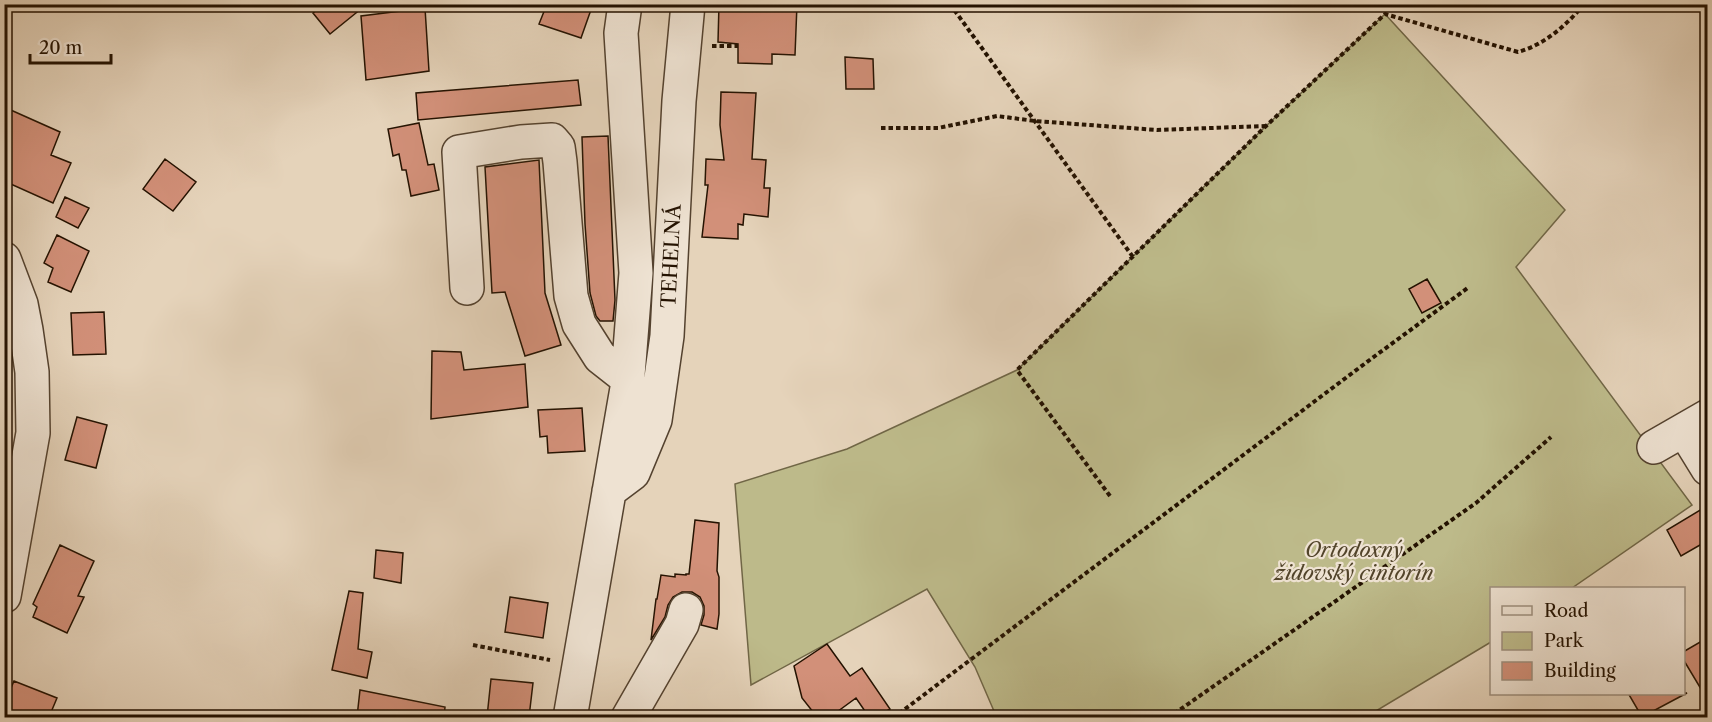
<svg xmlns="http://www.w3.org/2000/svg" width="1712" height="722" font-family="'Libre Caslon Text',serif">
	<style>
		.green { fill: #bdba8a; stroke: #706646; stroke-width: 1.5 }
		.building { fill: #d29079; stroke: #241201; stroke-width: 1.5 }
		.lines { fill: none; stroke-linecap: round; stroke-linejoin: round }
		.minor-casing { stroke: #54422f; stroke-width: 36 }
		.path { stroke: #241201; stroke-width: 4; stroke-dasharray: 4.5 3; stroke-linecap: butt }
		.minor { stroke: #eee2d2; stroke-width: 33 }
		.labels { text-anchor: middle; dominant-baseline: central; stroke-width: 4.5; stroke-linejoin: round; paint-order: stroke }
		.street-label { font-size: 20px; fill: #241201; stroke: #eee2d2 }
		.park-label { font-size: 20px; font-style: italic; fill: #52442a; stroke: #eee2d2 }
	</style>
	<rect width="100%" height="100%" fill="#e5d3ba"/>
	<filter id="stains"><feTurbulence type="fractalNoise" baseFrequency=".00333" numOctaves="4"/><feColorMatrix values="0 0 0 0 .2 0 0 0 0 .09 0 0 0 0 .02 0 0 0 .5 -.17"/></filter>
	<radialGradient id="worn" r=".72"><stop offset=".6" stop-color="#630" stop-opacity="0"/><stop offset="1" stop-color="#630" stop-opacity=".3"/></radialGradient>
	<!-- green -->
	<path class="green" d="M1385 14 1565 210 1516 267 1692 505 1572 588H1492L1491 642 1366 717 997 718 975 667 927 589 751 685 735 484 847 449 1017 370 1266 126Z"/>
	<!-- building -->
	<path class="building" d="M324 4H367L330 34 313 13Z
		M547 4H593L581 38 539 24Z
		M719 4H797L795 55 772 54V64L738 63V44L718 42Z
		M425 8 429 71 366 80 361 16Z
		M845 57 873 59 874 89H846Z
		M578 80 581 105 418 120 416 93Z
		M721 92 756 93 752 159 766 160 764 188H770L768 217 744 214 743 225 738 224V239L702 237 708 185H705L706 159 724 160 720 125Z
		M4 107 60 132 51 155 71 163 53 203 4 181Z
		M419 123 428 165 434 164 439 190 411 196 406 170H402L399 154 393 156 388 129Z
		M608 136 615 300 613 321H600L596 316 590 293 585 224 582 137Z
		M165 159 196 182 173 211 143 189Z
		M539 160 545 293 561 345 525 356 505 292 492 293 485 167Z
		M65 197 89 208 78 228 56 217Z
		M57 235 89 251 71 292 48 282 53 268 44 263Z
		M1427 279 1441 303 1422 313 1409 289Z
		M104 312 106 354 73 355 71 313Z
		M432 351 461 352 464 370 525 364 528 407 431 419Z
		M582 408 585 451 548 453 547 436 540 437 538 410Z
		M77 417 107 425 96 468 65 460Z
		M1707 506V541L1681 556 1667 530Z
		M695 520 719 523 717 571 719 577V614L717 629 701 625 704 615V606L700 597 692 592H682L673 597 668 605 665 617 651 640 656 599H657L661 575 675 577V574L686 575V574H689Z
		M60 545 94 561 78 596 84 597 67 633 33 617 37 607 33 604Z
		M376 550 403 553 401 583 374 578Z
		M349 591 363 593 358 649 372 652 367 678 332 670Z
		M510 597 548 603 543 638 505 632Z
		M1707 638V699L1683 659V652Z
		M827 644 850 676 862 668 890 709 877 717H869L856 698 830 717H817L802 698 794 666Z
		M491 679 533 683 529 717H487Z
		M14 681 57 698 49 717H4V704Z
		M360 690 445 707 444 717H357Z
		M1628 693H1687L1642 717Z"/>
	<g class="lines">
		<defs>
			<path id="minor" d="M4 259 21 304 26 330 32 372 33 433 4 596
				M467 288 459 152 521 142 552 140 558 147 560 162 571 296 579 324 600 357 628 379
				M1684 430 1708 469
				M1654 447 1708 416
				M609 491 633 473 655 420 667 336 679 101 688 4
				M570 718 627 388 636 273 621 33 625 4
				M628 718 682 624 686 610"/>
		</defs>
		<!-- minor casing -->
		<use href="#minor" class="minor-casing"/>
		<!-- path -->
		<path class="path" d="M950 4 1133 257
			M712 46H738
			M881 128H938L997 116 1035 121 1157 130 1265 126
			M1110 496 1017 370 1266 126 1385 14 1518 52C1544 45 1567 25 1584 4
			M4 638 9 625
			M473 645 550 660
			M893 718 1375 356 1469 287
			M1168 718 1476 503 1551 437"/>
		<!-- minor -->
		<use href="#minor" class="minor"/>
	</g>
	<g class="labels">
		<!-- street labels -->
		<g class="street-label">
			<text transform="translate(671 256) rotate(-87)">TEHELNÁ</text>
		</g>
		<!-- park labels -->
		<g class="park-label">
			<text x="1354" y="550">Ortodoxný<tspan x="1354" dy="23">židovský cintorín</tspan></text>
		</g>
	</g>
	<!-- margin -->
	<rect width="1712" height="722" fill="none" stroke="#e5d3ba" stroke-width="24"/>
	<rect x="6" y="6" width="1700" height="710" fill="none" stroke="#241201" stroke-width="3"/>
	<rect x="12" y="12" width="1688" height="698" fill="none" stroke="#241201" stroke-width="1.5"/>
	<!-- legend -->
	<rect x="1490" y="587" width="195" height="108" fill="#eee2d2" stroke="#9d8f7e" stroke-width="1.5"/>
	<rect x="1502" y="606" width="30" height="9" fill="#eee2d2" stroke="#9d8f7e" stroke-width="1.5"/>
	<text x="1544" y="617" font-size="18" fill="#241201">Road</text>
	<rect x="1502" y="632" width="30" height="18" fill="#bdba8a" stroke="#9d8f7e" stroke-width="1.5"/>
	<text x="1544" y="647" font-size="18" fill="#241201">Park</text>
	<rect x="1502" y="662" width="30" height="18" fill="#d29079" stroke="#9d8f7e" stroke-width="1.5"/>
	<text x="1544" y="677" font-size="18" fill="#241201">Building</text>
	<!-- scale -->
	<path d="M30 54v9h81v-9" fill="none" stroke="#241201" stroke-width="3"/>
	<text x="39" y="54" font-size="18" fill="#241201" stroke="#eee2d2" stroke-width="4.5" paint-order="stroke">20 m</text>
	<rect width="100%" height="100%" filter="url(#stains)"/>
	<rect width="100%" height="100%" fill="url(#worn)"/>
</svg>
